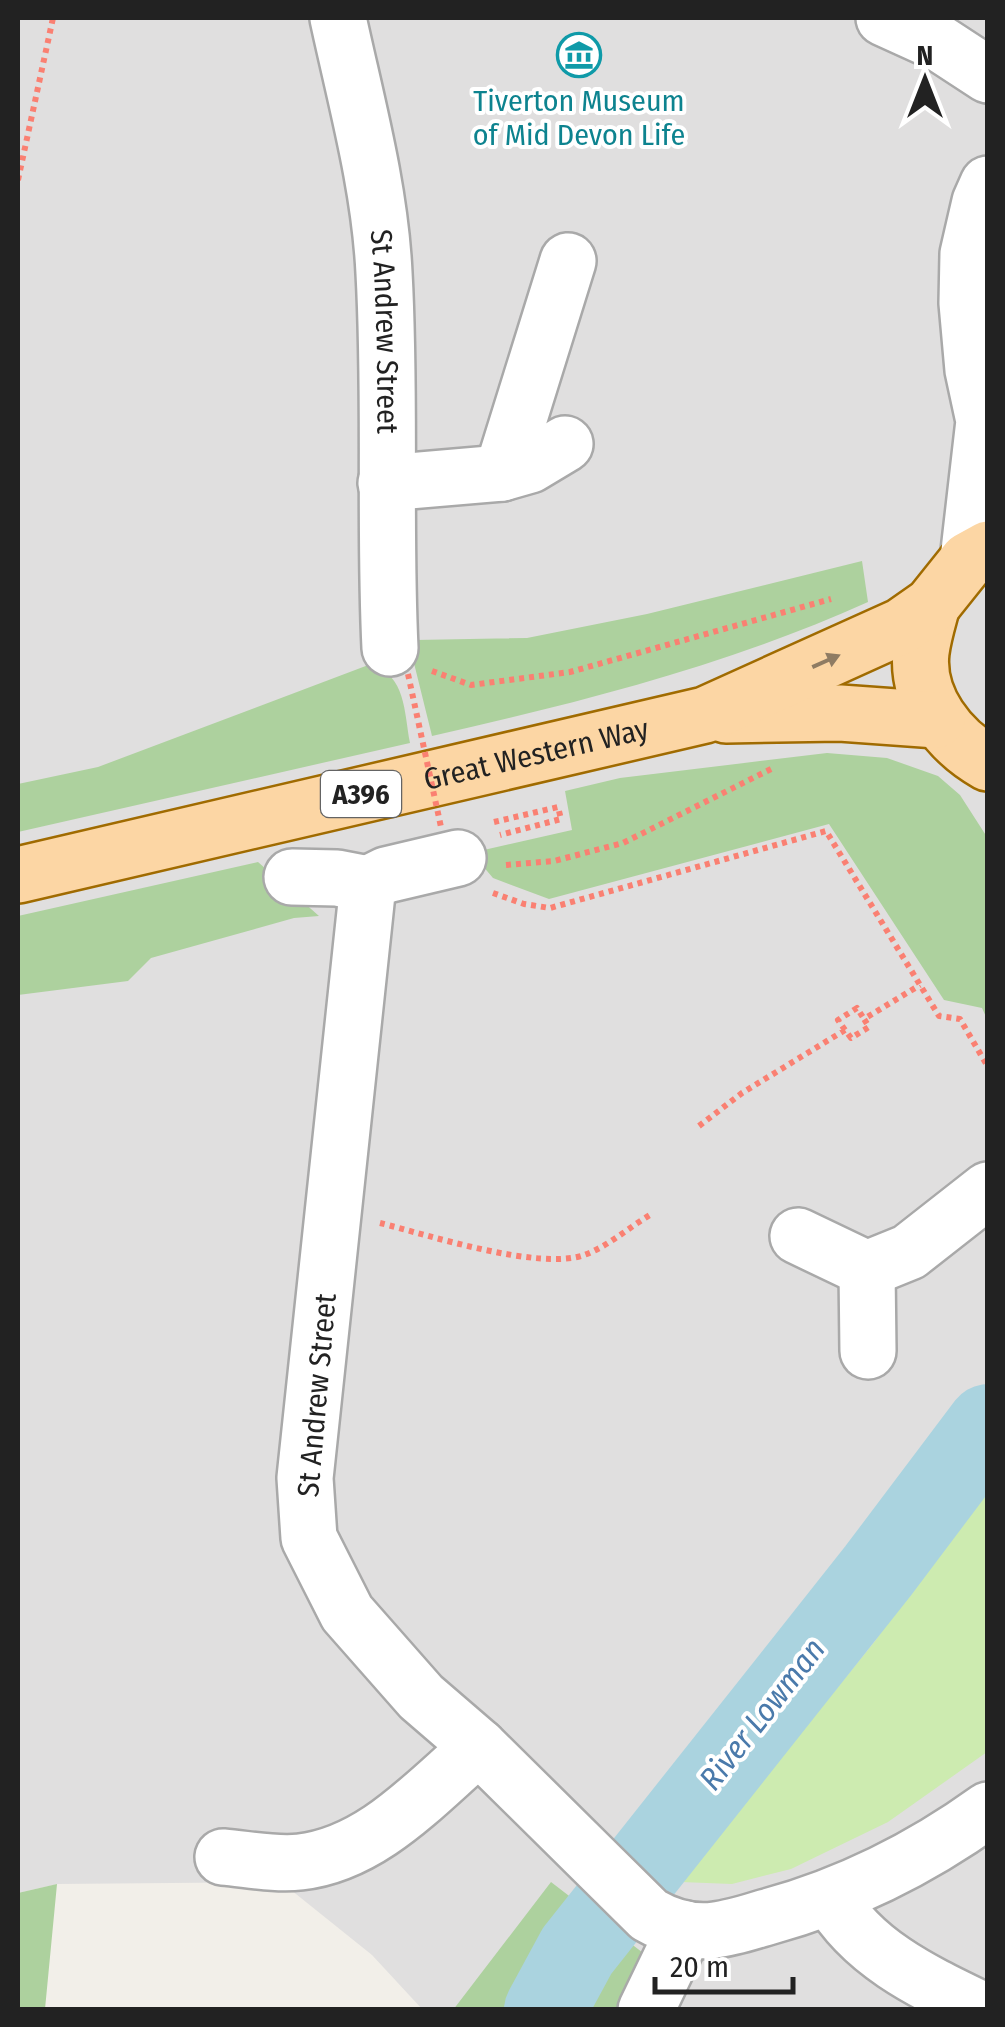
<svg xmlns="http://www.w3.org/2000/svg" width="1005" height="2027" font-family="'Fira Sans Condensed',sans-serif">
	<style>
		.residential { fill: #e0dfdf }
		.grass { fill: #cdebb0 }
		.forest { fill: #add19e }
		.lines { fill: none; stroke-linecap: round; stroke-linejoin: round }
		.river { stroke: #aad3df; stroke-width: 82 }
		.minor-casing { stroke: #a9a9a9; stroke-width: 60 }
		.major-casing { stroke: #a06b00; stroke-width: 60 }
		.path { stroke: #fa8072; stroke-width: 6; stroke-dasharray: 5 5; stroke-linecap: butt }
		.minor { stroke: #fff; stroke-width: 55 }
		.major { stroke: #fcd6a4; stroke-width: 55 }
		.path-bridge { stroke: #fa8072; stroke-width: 6; stroke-dasharray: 5 5; stroke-linecap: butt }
		.oneway { fill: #8f7c63 }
		.labels { text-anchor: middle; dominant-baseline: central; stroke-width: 8; stroke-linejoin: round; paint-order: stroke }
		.shield { fill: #fff; stroke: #646464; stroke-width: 2.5 }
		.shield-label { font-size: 28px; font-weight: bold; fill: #222 }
		.culture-label { font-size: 30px; fill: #0d838f; stroke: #fff }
		.street-label { font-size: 30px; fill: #222; stroke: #fff }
		.water-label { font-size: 32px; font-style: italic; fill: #4a7aab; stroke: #fff }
	</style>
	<rect width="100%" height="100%" fill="#f2efe9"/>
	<!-- residential -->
	<path class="residential" d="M18 18H987V2009H422L372 1955 281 1882 58 1884 18 1893Z"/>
	<!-- grass -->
	<path class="grass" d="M987 1484V1752L888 1822 791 1869 732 1884 681 1882 875 1641Z"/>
	<!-- forest -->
	<path class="forest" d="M862 561 868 602C728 665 581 702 432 736L410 647 415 640 527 638 647 614Z
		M371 664C406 676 404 711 410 743L18 832V784L98 767Z
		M827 753 887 758 938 776 960 795 987 837V1019L982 1008 944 1000 829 824 549 899 493 878 476 858 475 852 572 830 565 791 620 778Z
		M258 862 319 916 294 918 151 958 128 981 18 995V916Z
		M551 1882 647 1956 619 2009 453 2010Z
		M57 1884 45 2009H18V1893Z"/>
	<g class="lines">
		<!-- river -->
		<path class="river" d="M545 2010 577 1951 878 1571 988 1425"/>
		<defs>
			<g id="minor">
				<path id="s1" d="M338 18C356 101 380 187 384 273 391 398 384 523 390 648"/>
				<path d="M884 18 939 43 988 75"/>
				<path d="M502 473 568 261"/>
				<path d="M386 483 502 473 530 465 565 444"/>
				<path d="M968 560 984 421 973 370 967 303 968 254 980 202 988 184"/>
				<path d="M458 858 386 875 368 884 305 1478 309 1538 347 1613 421 1697 479 1747 649 1915C668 1926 692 1933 715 1930 732 1928 750 1922 767 1917 848 1895 920 1859 988 1810"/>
				<path d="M292 877 337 878 368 884"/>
				<path d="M798 1236 867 1269 909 1252 988 1190"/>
				<path d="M867 1269 868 1351"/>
				<path d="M223 1857C247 1859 276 1865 300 1862 373 1854 426 1792 479 1747"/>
				<path d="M830 1897C863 1954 924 1982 982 2010"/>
				<path d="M646 2010 685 1929"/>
			</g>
			<g id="major">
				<path d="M932 605C928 620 923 636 921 652 916 699 949 741 988 763"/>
				<path d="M726 715 840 713 937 720"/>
				<path id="s2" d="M18 875 705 715 902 626 932 605 968 560 988 549"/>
			</g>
		</defs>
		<!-- minor casing -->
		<use href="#minor" class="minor-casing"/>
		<!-- major casing -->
		<use href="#major" class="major-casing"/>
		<!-- path -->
		<path class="path" d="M18 180 53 18
			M432 671 471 685 570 672 831 599
			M494 822 558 807 561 819 500 835
			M506 865 554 861 623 843 773 768
			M493 893 524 904 550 908 826 831 939 1016 960 1019 988 1067
			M845 1030 838 1020 857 1008 864 1019
			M699 1126 742 1093 845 1030 851 1038 869 1027 864 1019 920 985
			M380 1223C428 1235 539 1271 584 1255 607 1247 628 1228 650 1215"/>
		<!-- minor -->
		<use href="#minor" class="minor"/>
		<!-- major -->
		<use href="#major" class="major"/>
		<!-- path-bridge -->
		<path class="path-bridge" d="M408 674 441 827"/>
	</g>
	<!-- one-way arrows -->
	<defs><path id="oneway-solid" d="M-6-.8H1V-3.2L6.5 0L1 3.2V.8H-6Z" transform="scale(2.5)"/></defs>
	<use class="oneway" href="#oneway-solid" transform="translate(826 661) rotate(-24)"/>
	<!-- icons -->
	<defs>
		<symbol id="museum-ring" viewBox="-11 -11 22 22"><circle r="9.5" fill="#fff" stroke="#0f9aa8" stroke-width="1.5"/><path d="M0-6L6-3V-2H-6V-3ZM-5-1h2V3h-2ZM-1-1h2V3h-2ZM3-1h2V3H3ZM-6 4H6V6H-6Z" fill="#0f9aa8"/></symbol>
	</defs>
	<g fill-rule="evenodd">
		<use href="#museum-ring" x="554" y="30" width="50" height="50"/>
	</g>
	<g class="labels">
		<!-- shield labels -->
		<rect class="shield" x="321" y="771" width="80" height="46" rx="8"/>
		<g class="shield-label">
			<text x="361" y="794">A396</text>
		</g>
		<!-- culture labels -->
		<g class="culture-label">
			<text x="579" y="101">Tiverton Museum<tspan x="579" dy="34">of Mid Devon Life</tspan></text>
		</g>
		<!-- street labels -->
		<g class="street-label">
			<text stroke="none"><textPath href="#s1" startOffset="318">St Andrew Street</textPath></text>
			<text stroke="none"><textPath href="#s2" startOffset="532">Great Western Way</textPath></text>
			<text transform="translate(317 1395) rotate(-85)">St Andrew Street</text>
		</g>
		<!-- water labels -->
		<g class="water-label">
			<text transform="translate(762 1714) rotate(-52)">River Lowman</text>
		</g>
	</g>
	<!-- border -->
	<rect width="1005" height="2027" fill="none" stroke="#222222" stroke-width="40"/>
	<!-- north arrow -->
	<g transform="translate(925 80)" stroke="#ffffff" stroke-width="8" paint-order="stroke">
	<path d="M0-8L18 38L0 25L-18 38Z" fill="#222222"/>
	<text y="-15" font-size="28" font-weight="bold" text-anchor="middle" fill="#222222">N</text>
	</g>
	<!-- scale -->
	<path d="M655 1977v15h138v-15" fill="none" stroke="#222222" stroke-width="5"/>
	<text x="670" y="1977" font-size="30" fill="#222222" stroke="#ffffff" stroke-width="8" paint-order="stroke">20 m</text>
</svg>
